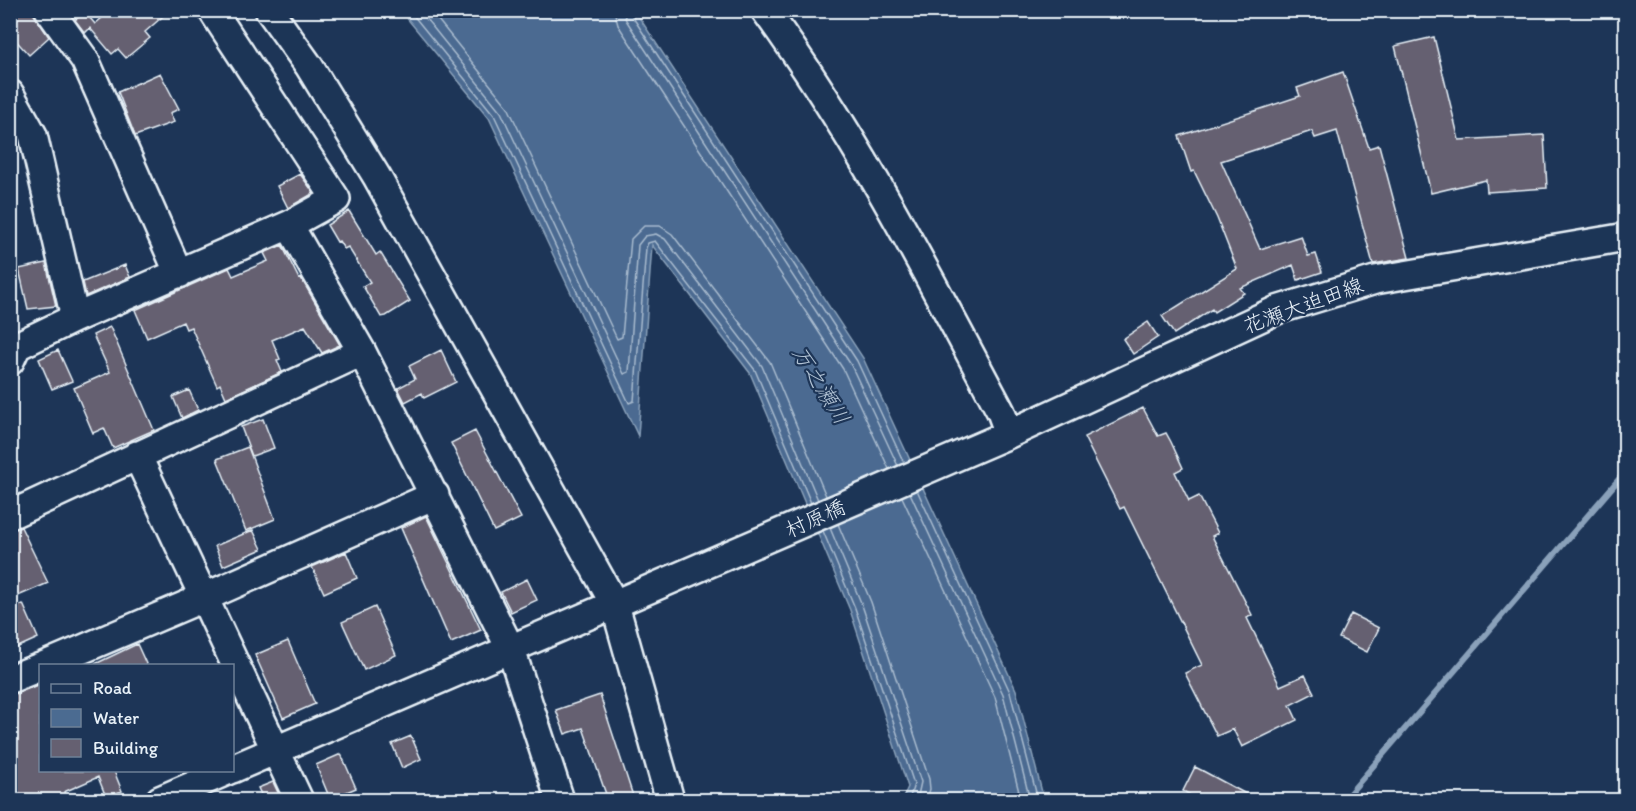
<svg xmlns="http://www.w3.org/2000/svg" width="1636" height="811" font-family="Itim,'Klee One',sans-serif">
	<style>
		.water { fill: #4b6b91; stroke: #8aa1ba; stroke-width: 1.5 }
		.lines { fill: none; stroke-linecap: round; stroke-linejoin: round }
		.shore { stroke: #a9bbcf; stroke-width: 1.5 }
		.stream { stroke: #8aa1ba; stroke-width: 6 }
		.building { fill: #656071; stroke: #e8f1f8; stroke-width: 1.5 }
		.minor-casing { stroke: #e8f1f8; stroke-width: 32 }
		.minor { stroke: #1d3557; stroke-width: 27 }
		.labels { text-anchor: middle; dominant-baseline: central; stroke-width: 4.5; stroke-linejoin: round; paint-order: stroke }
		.street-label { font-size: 21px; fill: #e8f1f8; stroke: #1d3557 }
		.water-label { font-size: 22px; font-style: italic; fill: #b1c2d4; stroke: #1d3557 }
	</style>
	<rect width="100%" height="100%" fill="#1d3557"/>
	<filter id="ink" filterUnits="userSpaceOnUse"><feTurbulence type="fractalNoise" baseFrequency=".0167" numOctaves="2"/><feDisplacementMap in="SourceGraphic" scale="12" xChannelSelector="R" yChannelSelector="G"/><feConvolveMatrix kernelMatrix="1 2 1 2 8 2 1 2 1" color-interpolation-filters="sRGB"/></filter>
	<g filter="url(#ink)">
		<!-- water -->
		<path class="water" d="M401 11H635L863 358 1016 690 1044 800H902L908 787 850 610 750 373 652 245 638 436 489 118Z"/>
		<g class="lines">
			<!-- shore -->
			<path class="shore" d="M409 10 494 115 629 403 634 401 646 248 648 243 655 241 755 370 811 503
				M419 10 501 112 624 374 629 372 638 245 645 236 656 234 665 239 762 366 818 500
				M430 10 508 107 617 339 622 337 631 239 644 226H660L672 234 770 362 826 496
				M614 10 618 25 843 369 889 469
				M623 10 626 20 851 365 898 466
				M631 10 632 16 857 361 904 463
				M917 490 1010 692 1038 800
				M910 493 1003 694 1030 800
				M902 497 995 697 1021 800
				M838 524 871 602 929 779 930 789 927 800
				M830 528 862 605 921 782 917 800
				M823 531 855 608 914 784 909 800"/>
			<!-- stream -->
			<path class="stream" d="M1344 800 1626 471"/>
		</g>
		<!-- building -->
		<path class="building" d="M10 10H31L49 37 29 55 10 34Z
			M111 10H170L145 32 150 38 126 58 118 49 112 54 90 28 85 33 75 20 85 12 95 24Z
			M1434 37 1459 140 1544 135 1547 188 1487 192 1486 180 1431 193 1395 46Z
			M1343 72 1369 148 1379 145 1409 258 1373 264 1337 131 1315 138 1312 131 1221 161 1260 249 1301 236 1308 256 1316 254 1322 272 1298 280 1293 265 1240 288 1244 293 1214 312 1212 309 1174 334 1162 316 1237 269 1217 218 1194 171 1191 172 1179 136 1300 96 1297 88Z
			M160 73 179 109 170 113 174 122 135 136 118 92Z
			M300 174 314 193 288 208 277 186Z
			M349 211 376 255 380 252 410 301 386 316 381 317 363 286 370 282 348 247 344 249 339 241 337 242 327 225Z
			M282 245 299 279 301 278 340 345 322 353 305 326 272 340 280 359 277 360 282 372 226 398 220 384 217 386 191 327 186 329 183 322 147 338 135 310 229 268 233 276 268 261 264 253Z
			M46 263 56 306 28 309 19 269Z
			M125 265 130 277 86 296 83 282Z
			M1148 322 1158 337 1133 354 1123 339Z
			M110 327 154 430 113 448 104 428 93 433 74 388 110 372 93 335Z
			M58 350 72 381 52 389 39 359Z
			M441 350 456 382 424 398 422 393 405 402 398 388 415 379 409 366Z
			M189 390 198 410 182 418 173 397Z
			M1143 408 1158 436 1166 433 1171 442 1183 468 1175 472 1189 501 1199 496 1218 533 1212 536 1252 615 1247 618 1280 686 1305 675 1314 693 1290 705 1297 720 1242 747 1233 729 1217 736 1185 673 1202 665 1124 507 1120 509 1084 437Z
			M263 419 274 448 252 456 241 427Z
			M475 431 521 518 494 531 451 443Z
			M248 447 275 519 246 531 217 459Z
			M426 516 481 630 451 643 401 528Z
			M21 527 48 583 18 596 10 579V530Z
			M253 530 262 549 223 566 215 546Z
			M346 552 357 578 324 593 312 567Z
			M527 579 537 600 511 612 501 592Z
			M23 604 38 638 16 648 10 636V610Z
			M375 607 396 655 364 670 342 622Z
			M1351 614 1379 628 1367 652 1339 638Z
			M288 641 315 704 283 718 255 655Z
			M137 644 147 666H91Z
			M40 684V771H114L122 791 106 797 98 777 64 792 68 801H10V696Z
			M600 695 633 796 620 800H608L583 728 565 734 556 710Z
			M411 736 421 759 402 768 392 744Z
			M341 754 356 788 330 799 316 765Z
			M1195 767 1203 771 1259 801H1201L1183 791Z
			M273 782 282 801H264L258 788Z"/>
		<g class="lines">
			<defs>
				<path id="minor" d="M49 10 85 60 179 274
					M269 10 309 66 377 177 615 605 670 800
					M765 10C857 136 928 275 1001 412L1009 434
					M10 94 33 135 75 318
					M289 225 362 352 511 650 560 800
					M10 361 17 346 75 318 289 225 336 199 212 10
					M137 455 299 800
					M10 515 362 352
					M43 666 203 598 435 495
					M10 679 40 667
					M232 769 1009 434 1277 310 1375 280 1626 237
					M160 800 229 770"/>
			</defs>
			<!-- minor casing -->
			<use href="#minor" class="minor-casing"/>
			<!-- minor -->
			<use href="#minor" class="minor"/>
		</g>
	</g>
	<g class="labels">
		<!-- street labels -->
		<g class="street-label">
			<text transform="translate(1303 305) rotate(-20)">花瀬大迫田線</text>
			<text transform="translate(815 518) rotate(-24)">村原橋</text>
		</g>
		<!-- water labels -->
		<g class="water-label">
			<text transform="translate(821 385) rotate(58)">万之瀬川</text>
		</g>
	</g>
	<!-- margin -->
	<rect width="1636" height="811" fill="none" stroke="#1d3557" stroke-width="36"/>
	<rect x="18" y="18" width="1600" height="775" fill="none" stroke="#e8f1f8" stroke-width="2" filter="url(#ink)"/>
	<!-- legend -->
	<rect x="39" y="664" width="195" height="108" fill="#1d3557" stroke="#6e8097" stroke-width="1.5"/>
	<rect x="51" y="684" width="30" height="9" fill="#1d3557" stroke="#6e8097" stroke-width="1.5"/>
	<text x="93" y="694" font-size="18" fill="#e8f1f8">Road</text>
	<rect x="51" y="709" width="30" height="18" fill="#4b6b91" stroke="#6e8097" stroke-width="1.5"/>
	<text x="93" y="724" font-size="18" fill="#e8f1f8">Water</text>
	<rect x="51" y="739" width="30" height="18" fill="#656071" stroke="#6e8097" stroke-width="1.5"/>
	<text x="93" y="754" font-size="18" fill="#e8f1f8">Building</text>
</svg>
